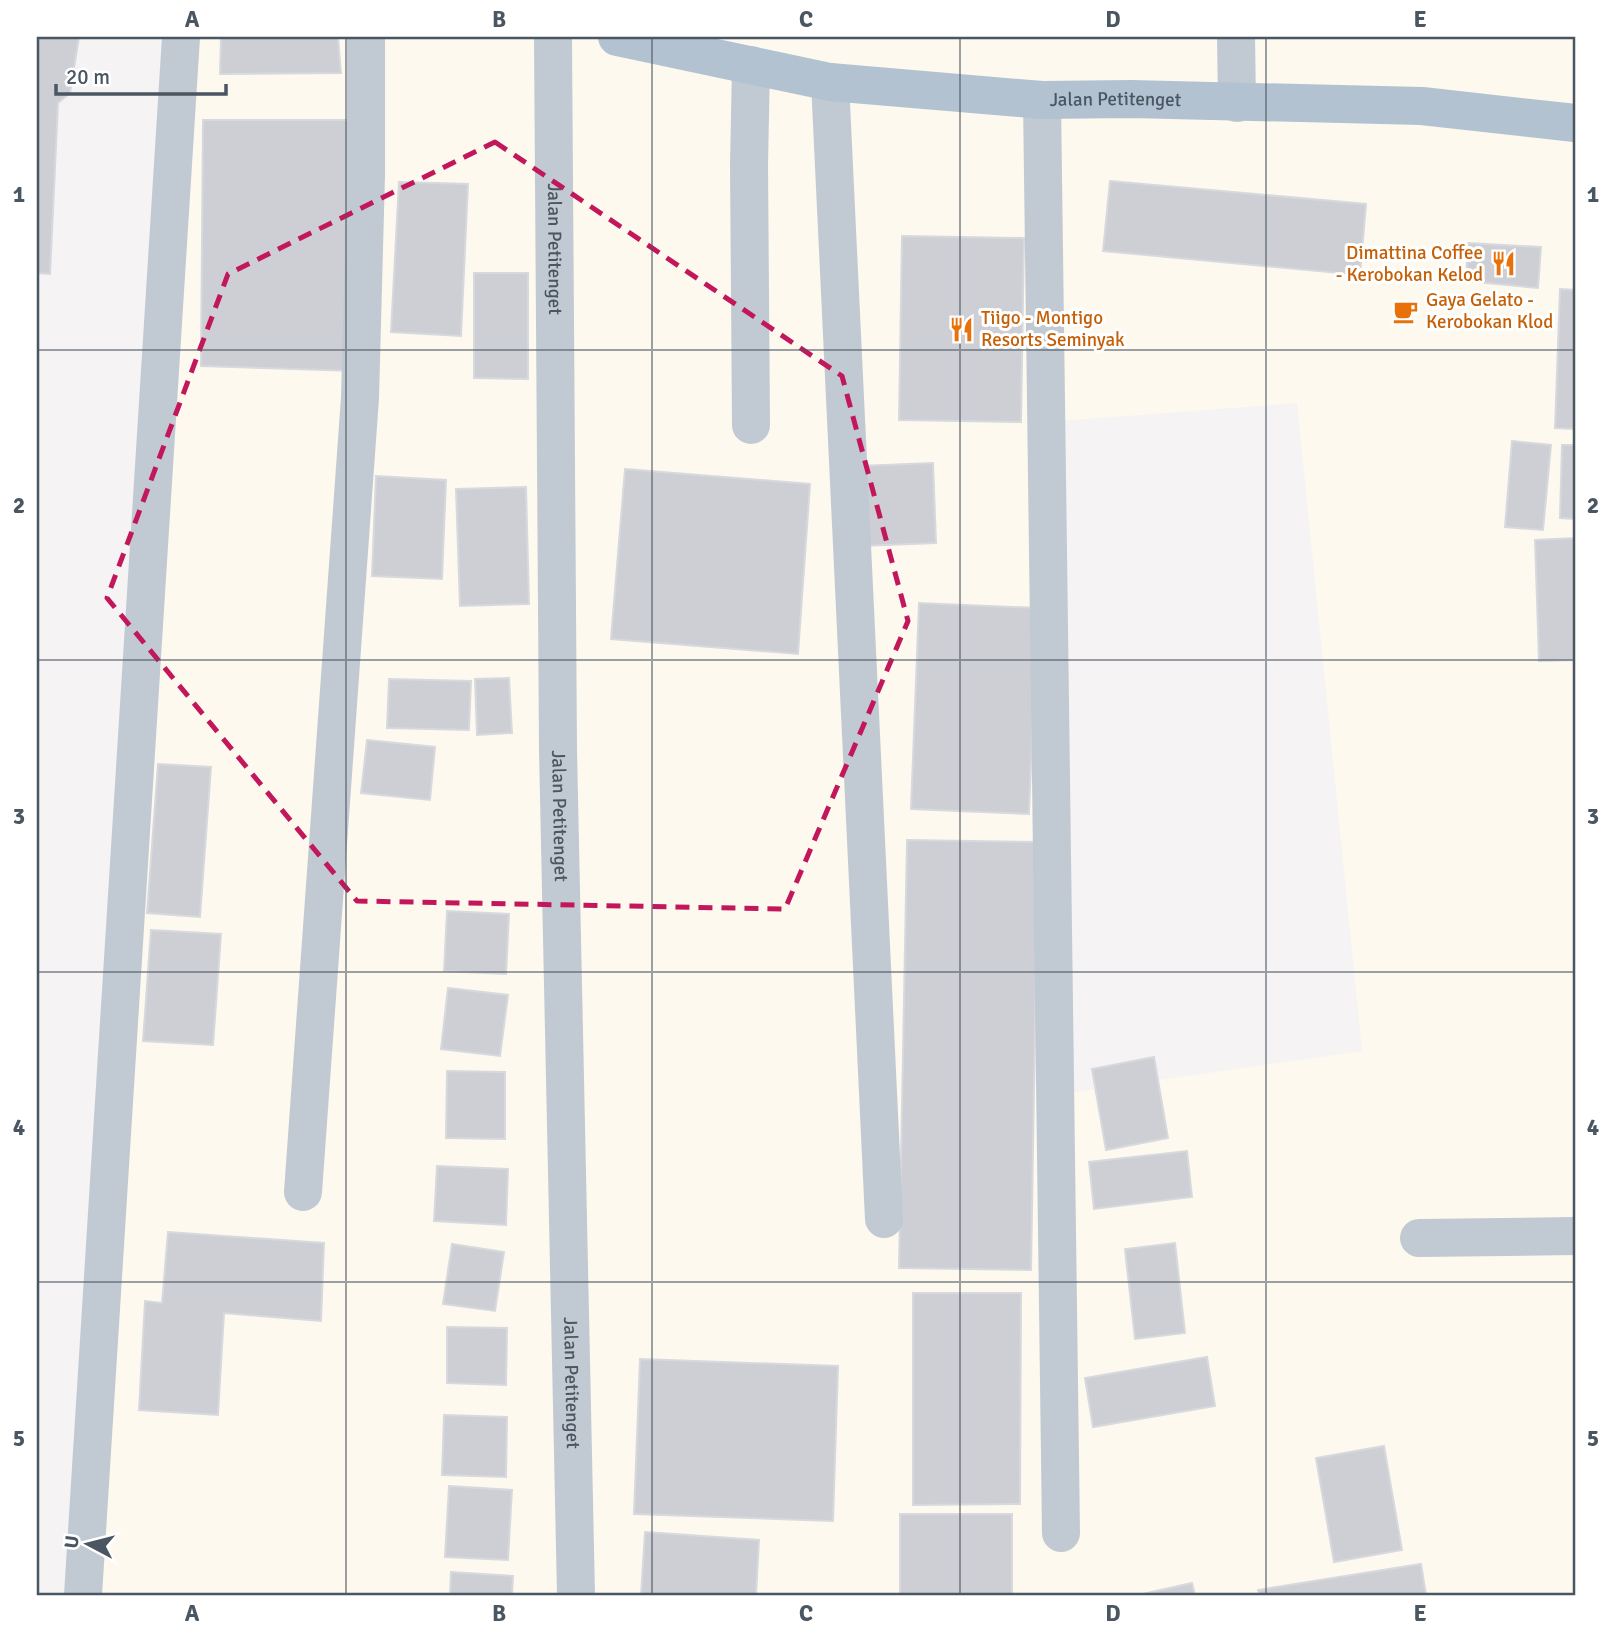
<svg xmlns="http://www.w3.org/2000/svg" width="1612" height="1632" font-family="Signika,sans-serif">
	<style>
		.commercial { fill: #fdf9ef; fill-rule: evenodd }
		.building { fill: #cdcfd5; stroke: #d7d9de; stroke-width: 2 }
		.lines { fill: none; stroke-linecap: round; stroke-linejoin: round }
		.minor { stroke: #c1cad2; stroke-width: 38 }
		.major { stroke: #b3c2d1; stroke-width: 38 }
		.marked { fill: none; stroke: #c2185b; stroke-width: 5; stroke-dasharray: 14 9; stroke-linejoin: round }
		.grid { fill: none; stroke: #4a5661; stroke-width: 2; stroke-opacity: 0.55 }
		.labels { text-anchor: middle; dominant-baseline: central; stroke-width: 6; stroke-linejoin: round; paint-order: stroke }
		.street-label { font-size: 19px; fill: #4a5661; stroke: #fff }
		.food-label { font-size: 19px; fill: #c56008; stroke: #fff; text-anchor: start }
		.neatline { fill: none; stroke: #4a5661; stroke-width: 2.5 }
		.grid-label { font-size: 23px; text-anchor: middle; font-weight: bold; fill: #4a5661 }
	</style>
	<rect width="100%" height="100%" fill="#f5f3f3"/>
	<!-- commercial -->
	<path class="commercial" d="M173 37H1575V1595H85ZM1297 403 1362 1051 1061 1094 1034 423Z"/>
	<!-- building -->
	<path class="building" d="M37 37H79L70 93 58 103 50 274 37 273Z
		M221 37H338L341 73 220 74Z
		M203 120H353L357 371 201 366Z
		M1110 181 1366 204 1360 275 1103 251Z
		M399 182 468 184 461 336 391 332Z
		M902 236 1024 238 1021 422 899 420Z
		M1468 243 1541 247 1538 288 1466 281Z
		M474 273H528V379L474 378Z
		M1560 289 1575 290V429L1555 428Z
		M1512 441 1551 445 1543 530 1505 527Z
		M1562 445H1575V519L1560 518Z
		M933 463 936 543 861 546 859 466Z
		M625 469 810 484 798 654 611 639Z
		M376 476 446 480 442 579 372 576Z
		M526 487 529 604 460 606 456 489Z
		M1575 538V660L1539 661 1535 540Z
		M919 603 1037 608 1029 814 911 809Z
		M509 678 512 733 477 735 475 679Z
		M389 679 471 681 469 730 387 728Z
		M367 740 435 747 430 800 361 793Z
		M158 764 211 767 200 917 147 913Z
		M907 840 1038 842 1031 1270 899 1268Z
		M447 911 509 914 506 974 444 971Z
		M151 930 221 934 213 1045 143 1041Z
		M448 988 508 995 500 1056 441 1049Z
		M1154 1057 1168 1138 1106 1150 1092 1069Z
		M447 1071 505 1072V1139L446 1138Z
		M1187 1151 1192 1197 1094 1209 1089 1162Z
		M437 1166 508 1169 506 1225 434 1221Z
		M168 1232 324 1243 321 1321 224 1313 218 1415 139 1410 145 1301 162 1303Z
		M1175 1243 1185 1333 1135 1339 1125 1249Z
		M452 1244 504 1252 495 1311 443 1304Z
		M913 1293H1021L1020 1504 913 1505Z
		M447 1327 507 1328 506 1385 447 1383Z
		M1207 1357 1215 1406 1093 1427 1085 1378Z
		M640 1359 838 1366 833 1521 634 1514Z
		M444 1415 507 1417 506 1477 442 1475Z
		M1384 1446 1402 1550 1334 1562 1316 1458Z
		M449 1486 512 1490 508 1560 445 1557Z
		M900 1514H1012V1595H900Z
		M645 1532 759 1540 756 1595H641Z
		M1421 1564 1426 1595H1259L1258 1590Z
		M451 1572 513 1576 512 1595H450Z
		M1192 1583 1195 1595H1138Z"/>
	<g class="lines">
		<!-- minor -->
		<g class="minor">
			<path id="s1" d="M553 37 558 750 576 1595"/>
			<path d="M1236 37 1237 103"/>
			<path d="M751 65 749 165 751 425"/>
			<path d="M830 82 884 1219"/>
			<path d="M1042 100 1061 1533"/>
			<path d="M303 1192 360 398 366 175V37"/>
			<path d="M1419 1238 1575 1236"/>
			<path d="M83 1595 181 37"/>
		</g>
		<!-- major -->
		<path class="major" id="s2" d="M617 37 830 82 1042 100 1131 99 1422 106 1575 123"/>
	</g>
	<!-- marked area -->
	<path class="marked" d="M495 142 842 376 908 621 785 909 357 901 107 598 228 274Z"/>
	<!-- grid -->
	<path class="grid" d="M346 37V1595M652 37V1595M960 37V1595M1266 37V1595M37 350H1575M37 660H1575M37 972H1575M37 1282H1575"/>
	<!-- icons -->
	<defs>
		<symbol id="restaurant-bare" viewBox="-9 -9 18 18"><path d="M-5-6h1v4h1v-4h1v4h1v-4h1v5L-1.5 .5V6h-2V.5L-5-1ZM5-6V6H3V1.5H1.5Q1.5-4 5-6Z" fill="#e8710a" stroke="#fff" stroke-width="2.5" paint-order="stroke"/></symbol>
		<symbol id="cafe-bare" viewBox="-9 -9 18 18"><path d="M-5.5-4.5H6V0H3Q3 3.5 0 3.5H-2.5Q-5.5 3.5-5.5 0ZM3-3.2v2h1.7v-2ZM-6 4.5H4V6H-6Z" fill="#e8710a" stroke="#fff" stroke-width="2.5" paint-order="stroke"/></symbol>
	</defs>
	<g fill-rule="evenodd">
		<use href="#restaurant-bare" x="1486" y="246" width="35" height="35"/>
		<use href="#cafe-bare" x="1388" y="294" width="35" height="35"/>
		<use href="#restaurant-bare" x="944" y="312" width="35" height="35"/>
	</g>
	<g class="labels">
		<!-- street labels -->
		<g class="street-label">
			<text stroke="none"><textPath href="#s2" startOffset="504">Jalan Petitenget</textPath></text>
			<text stroke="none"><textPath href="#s1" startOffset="212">Jalan Petitenget</textPath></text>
			<text stroke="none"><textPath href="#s1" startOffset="779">Jalan Petitenget</textPath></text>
			<text stroke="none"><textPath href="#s1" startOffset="1346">Jalan Petitenget</textPath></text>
		</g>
		<!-- food labels -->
		<g class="food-label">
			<text x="1483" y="253" text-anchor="end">Dimattina Coffee<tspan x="1483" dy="22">- Kerobokan Kelod</tspan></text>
			<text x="1426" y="300">Gaya Gelato -<tspan x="1426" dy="22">Kerobokan Klod</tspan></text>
			<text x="981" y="318">Tiigo - Montigo<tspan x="981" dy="22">Resorts Seminyak</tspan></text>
		</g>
	</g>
	<!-- border -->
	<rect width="1612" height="1632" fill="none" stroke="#ffffff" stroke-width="77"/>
	<!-- north arrow -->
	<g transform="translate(88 1544) rotate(277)" stroke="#ffffff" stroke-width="5" paint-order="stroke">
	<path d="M0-5L12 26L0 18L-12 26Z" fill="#4a5661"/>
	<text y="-10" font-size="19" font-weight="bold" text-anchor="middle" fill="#4a5661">U</text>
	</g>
	<!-- scale -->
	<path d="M56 84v10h170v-10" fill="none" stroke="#4a5661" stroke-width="3.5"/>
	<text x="66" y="84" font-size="21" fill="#4a5661" stroke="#ffffff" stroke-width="5" paint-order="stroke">20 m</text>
	<rect x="38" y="38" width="1536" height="1556" class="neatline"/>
	<g class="grid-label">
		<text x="192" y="27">A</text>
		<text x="499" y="27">B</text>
		<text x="806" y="27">C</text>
		<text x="1113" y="27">D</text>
		<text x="1420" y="27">E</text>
		<text x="19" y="202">1</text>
		<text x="1593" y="202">1</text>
		<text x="19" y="513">2</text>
		<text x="1593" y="513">2</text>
		<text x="19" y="824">3</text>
		<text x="1593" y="824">3</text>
		<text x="19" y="1135">4</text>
		<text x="1593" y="1135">4</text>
		<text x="19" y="1446">5</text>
		<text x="1593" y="1446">5</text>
		<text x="192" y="1621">A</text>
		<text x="499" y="1621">B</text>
		<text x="806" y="1621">C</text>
		<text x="1113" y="1621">D</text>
		<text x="1420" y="1621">E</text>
	</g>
</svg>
